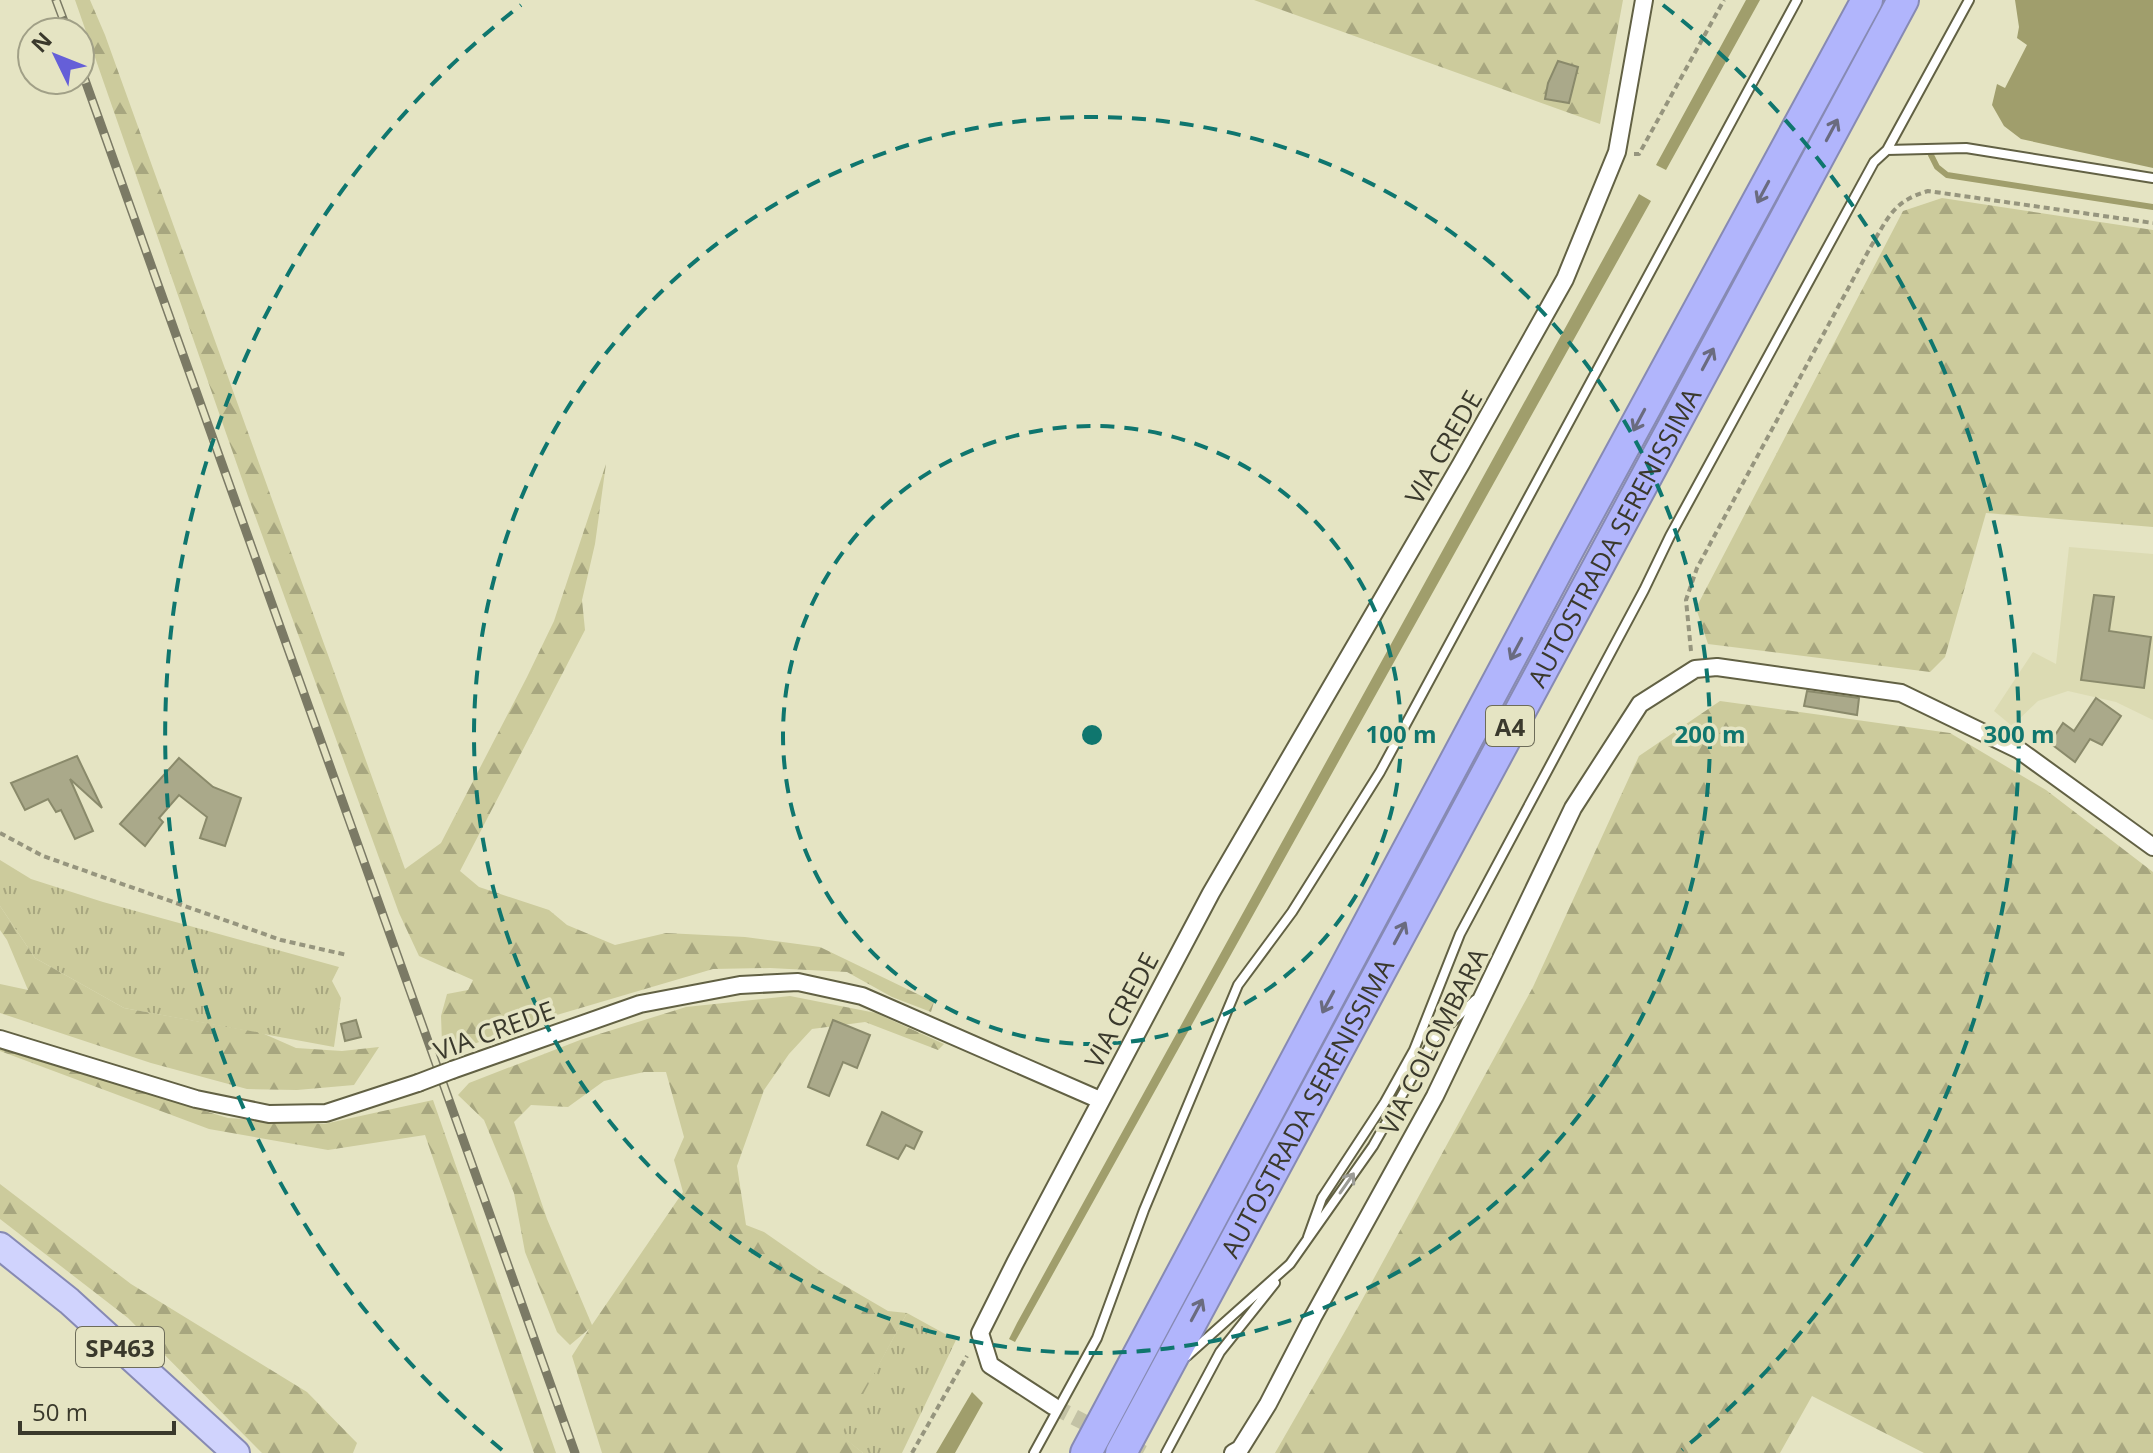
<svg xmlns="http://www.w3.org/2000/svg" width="2153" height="1453" font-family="'Open Sans',sans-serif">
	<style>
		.built { fill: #dcdbb3 }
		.grass { fill: url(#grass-tufts) }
		.forest { fill: url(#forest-firs); fill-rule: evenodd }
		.water { fill: #a09e6c }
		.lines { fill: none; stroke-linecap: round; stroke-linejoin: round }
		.stream { stroke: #a09e6c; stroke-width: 6 }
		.building { fill: #aaa98a; stroke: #8a8a6b; stroke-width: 2 }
		.street-tunnel { stroke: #c3c2a5; stroke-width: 16; stroke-dasharray: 16 8; stroke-linecap: butt }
		.lane-casing { stroke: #626144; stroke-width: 12 }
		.street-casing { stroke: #626144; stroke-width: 20 }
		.primary-casing { stroke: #878ab3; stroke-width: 30 }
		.highway-casing { stroke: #878ab3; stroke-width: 34 }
		.path { stroke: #96957e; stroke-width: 4; stroke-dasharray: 6 4; stroke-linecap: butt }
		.lane { stroke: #fff; stroke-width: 8 }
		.street { stroke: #fff; stroke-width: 16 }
		.primary { stroke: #d0d3fd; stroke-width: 26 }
		.highway { stroke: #b1b5fc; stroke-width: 30 }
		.rail-casing { stroke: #7b7a65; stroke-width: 9 }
		.rail { stroke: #e5e4c3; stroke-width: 6; stroke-dasharray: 18; stroke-linecap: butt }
		.street-bridge-casing { stroke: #626144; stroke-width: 20; stroke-linecap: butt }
		.street-bridge { stroke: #fff; stroke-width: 16 }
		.oneway { stroke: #6a6b7f }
		.oneway2 { stroke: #9c9c96 }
		.ring { fill: none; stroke: #0f766e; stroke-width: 4; stroke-dasharray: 14 10 }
		.labels { text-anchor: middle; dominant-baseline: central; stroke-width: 7; stroke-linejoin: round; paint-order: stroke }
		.shield { fill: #e5e4c3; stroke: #6d6c59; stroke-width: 2 }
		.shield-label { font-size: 24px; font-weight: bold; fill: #3a392c }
		.street-label { font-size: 26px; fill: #3a392c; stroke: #e5e4c3 }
		.centre { fill: #0f766e; stroke: #e5e4c3; stroke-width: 4 }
		.ring-label { font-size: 24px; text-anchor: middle; font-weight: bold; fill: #0f766e; stroke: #e5e4c3; stroke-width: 7; stroke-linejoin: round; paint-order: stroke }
	</style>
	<defs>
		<pattern id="grass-tufts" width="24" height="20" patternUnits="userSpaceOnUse" patternTransform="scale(2)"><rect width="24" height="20" fill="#cccb9c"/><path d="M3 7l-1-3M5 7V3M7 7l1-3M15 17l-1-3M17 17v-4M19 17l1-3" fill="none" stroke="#a7a67f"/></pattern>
		<pattern id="forest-firs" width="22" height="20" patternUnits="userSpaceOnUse" patternTransform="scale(2)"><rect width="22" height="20" fill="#cccb9c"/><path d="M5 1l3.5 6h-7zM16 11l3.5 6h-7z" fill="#a7a67f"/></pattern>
	</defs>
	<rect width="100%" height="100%" fill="#e5e4c3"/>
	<!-- built -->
	<path class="built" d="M2069 547 2153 554V720L2116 702 2068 691 2038 701 2012 726 1994 711 2033 652 2056 664Z"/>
	<!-- grass -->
	<path class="grass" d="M0 860 31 879 103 902 339 967 332 981 341 998 334 1047 124 1008 35 958 0 906Z
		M907 1313 956 1340 902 1453H863L840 1435Z"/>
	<!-- forest -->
	<path class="forest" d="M75 0H90L105 35 405 869 441 843 527 677 554 621 606 464 595 544 582 600 585 630 460 871 479 887 549 910 567 925 615 945 666 933 745 937 820 947 934 1002 931 1012 892 997 847 972 770 968 713 969 533 1022 455 1051 442 1043 441 1016 447 994 468 990 473 980 419 956 399 913 249 499Z
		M1254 0H1623L1600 124Z
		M1942 198 2153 230V527L1986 513 1945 657 1930 672 1708 644 1696 608 1903 211Z
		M1720 701 1950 733 2046 790 2153 872V1453H1924L1812 1396 1780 1453H1275L1344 1333 1533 987 1639 756Z
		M0 906 35 958 124 1008 262 1033 296 1048 342 1051 379 1047 354 1085 297 1090 247 1089 151 1063 0 1013V984L28 990 7 940 0 930Z
		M790 996 876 1013 944 1044 938 1050 865 1022 812 1029 789 1054 764 1090 737 1166 746 1225 764 1232 823 1273 888 1311 907 1313 841 1435 863 1453H602L572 1356 589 1329 570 1345 557 1332 525 1252 514 1193 484 1120 458 1095 469 1083 580 1040 686 1007ZM644 1072H666L684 1137 674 1160 683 1192 592 1325 547 1219 514 1122 531 1105 568 1107 604 1081Z
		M0 1049 228 1118 324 1124 433 1100 556 1453H534L425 1135 328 1150 209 1129 0 1051Z
		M0 1184 131 1284 307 1392 357 1443 353 1453H262L128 1318 0 1219Z"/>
	<!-- water -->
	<path class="water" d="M1746 0H1760L1666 170 1656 165Z
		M2015 0H2153V168L2021 139 2004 126 1992 105 1997 84 2005 88 2027 45 2017 38 2019 27Z
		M1639 194 1651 201 1015 1342 1009 1339 1017 1323Z
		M972 1392 983 1403 955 1453H936Z"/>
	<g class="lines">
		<!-- stream -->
		<path class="stream" d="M1931 155 1937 167 1947 175 2153 207"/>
	</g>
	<!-- building -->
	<path class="building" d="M1558 61 1578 67 1569 103 1545 99 1548 83Z
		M2094 595 2114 597 2109 631 2151 637 2144 688 2081 680Z
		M1807 691 1859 698 1857 715 1804 706Z
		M2096 698 2121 716 2102 745 2090 739 2075 762 2050 743 2063 723 2074 731Z
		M77 756 102 808 70 779 93 831 75 839 61 810 56 812 48 799 25 810 11 783Z
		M179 758 213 787 241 798 225 846 200 838 207 817 179 795 159 818 163 822 145 846 120 824Z
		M356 1020 361 1037 345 1041 341 1024Z
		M833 1020 870 1035 857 1068 843 1062 829 1096 808 1087Z
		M882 1112 922 1132 914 1149 906 1145 898 1159 867 1145Z"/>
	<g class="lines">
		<!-- street-tunnel -->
		<path class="street-tunnel" d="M1053 1406 1143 1453"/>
		<defs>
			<path id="lane" d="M1887 150 1969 0
				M1308 1237 1322 1198 1385 1102 1414 1050 1460 934 1644 590 1670 536 1874 162 1887 150 1966 148 2153 178
				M1187 1356 1290 1264 1373 1146 1434 1039 1475 1000
				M1034 1453 1097 1338 1144 1210 1238 985 1292 912 1380 772 1797 0
				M1166 1453 1220 1352 1275 1283"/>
			<path id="street" d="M0 1039 196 1099 269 1114 326 1113 418 1083
				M452 1070 640 1004 740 985 798 982 862 996 1100 1100
				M1053 1406 990 1365 980 1333 1015 1263 1211 893 1461 464 1565 279 1617 152 1644 0
				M1233 1453 1240 1449 1268 1404 1313 1317 1435 1096 1573 808 1640 704 1695 669 1717 667 1901 693 2019 750 2153 847"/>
			<path id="primary" d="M0 1246 69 1301 236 1453"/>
			<g id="highway">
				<path d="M1086 1453 1568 550 1867 0"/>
				<path id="s1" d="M1121 1453 1903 0"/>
			</g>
		</defs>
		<!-- lane casing -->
		<use href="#lane" class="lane-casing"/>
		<!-- street casing -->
		<use href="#street" class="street-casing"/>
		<!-- primary casing -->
		<use href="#primary" class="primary-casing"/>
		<!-- highway casing -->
		<use href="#highway" class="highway-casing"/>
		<!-- path -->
		<path class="path" d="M1634 154H1639L1724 0
			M1691 651 1686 600 1697 568 1870 248C1888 218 1893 201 1928 191L2153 223
			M0 833 43 856 281 940 347 955
			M912 1453 967 1356"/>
		<!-- lane -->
		<use href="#lane" class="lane"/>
		<!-- street -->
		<use href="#street" class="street"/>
		<!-- primary -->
		<use href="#primary" class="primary"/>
		<!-- highway -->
		<use href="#highway" class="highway"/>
		<defs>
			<path id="rail" d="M56 0 68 32
				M80 66 575 1453"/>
		</defs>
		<!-- rail casing -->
		<use href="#rail" class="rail-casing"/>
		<!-- rail -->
		<use href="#rail" class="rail"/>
		<defs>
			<path id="street-bridge" d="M418 1083 452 1070"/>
		</defs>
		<!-- street-bridge casing -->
		<use href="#street-bridge" class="street-bridge-casing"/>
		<!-- street-bridge -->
		<use href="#street-bridge" class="street-bridge"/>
	</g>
	<!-- one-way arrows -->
	<defs><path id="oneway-shaft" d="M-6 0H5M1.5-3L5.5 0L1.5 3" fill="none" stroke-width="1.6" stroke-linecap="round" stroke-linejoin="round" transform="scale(2)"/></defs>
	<g class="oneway">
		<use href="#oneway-shaft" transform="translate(1832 130) rotate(-62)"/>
		<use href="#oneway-shaft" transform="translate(1763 192) rotate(118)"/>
		<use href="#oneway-shaft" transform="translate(1708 359) rotate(-62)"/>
		<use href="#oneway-shaft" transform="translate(1639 420) rotate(118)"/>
		<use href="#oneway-shaft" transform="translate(1516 649) rotate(118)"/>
		<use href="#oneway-shaft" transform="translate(1400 933) rotate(-62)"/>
		<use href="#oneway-shaft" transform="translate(1328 1002) rotate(118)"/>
		<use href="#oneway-shaft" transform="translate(1197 1310) rotate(-62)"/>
	</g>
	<use class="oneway2" href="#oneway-shaft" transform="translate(1347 1183) rotate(-55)"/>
	<!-- distance rings -->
	<g class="ring">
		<circle cx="1092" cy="735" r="309"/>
		<circle cx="1092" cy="735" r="618"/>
		<path d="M502 1450A927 927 0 0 1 521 5M1663 5A927 927 0 0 1 1682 1450"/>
	</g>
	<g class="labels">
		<!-- shield labels -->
		<g class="shield">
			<rect x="1486" y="706" width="48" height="40" rx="6"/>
			<rect x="76" y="1327" width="88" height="40" rx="6"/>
		</g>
		<g class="shield-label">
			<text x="1510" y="726">A4</text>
			<text x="120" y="1347">SP463</text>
		</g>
		<!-- street labels -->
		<g class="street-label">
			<text transform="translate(1443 447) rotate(-60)">VIA CREDE</text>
			<text stroke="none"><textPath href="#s1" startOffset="1040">AUTOSTRADA SERENISSIMA</textPath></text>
			<text transform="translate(1121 1010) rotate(-62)">VIA CREDE</text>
			<text transform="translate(494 1030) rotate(-20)">VIA CREDE</text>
			<text transform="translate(1433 1041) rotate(-63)">VIA COLOMBARA</text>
			<text stroke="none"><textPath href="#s1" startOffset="392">AUTOSTRADA SERENISSIMA</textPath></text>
		</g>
	</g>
	<circle cx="1092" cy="735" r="12" class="centre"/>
	<g class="ring-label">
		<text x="1401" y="743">100 m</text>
		<text x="1710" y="743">200 m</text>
		<text x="2019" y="743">300 m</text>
	</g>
	<!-- north arrow -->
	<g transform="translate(56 56) rotate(313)"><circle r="38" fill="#e5e4c3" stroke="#a1a087" stroke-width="2"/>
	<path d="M0-6L14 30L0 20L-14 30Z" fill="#655fd8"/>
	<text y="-12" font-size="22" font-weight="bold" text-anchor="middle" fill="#3a392c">N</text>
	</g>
	<!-- scale -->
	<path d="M20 1421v12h154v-12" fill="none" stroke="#3a392c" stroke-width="4"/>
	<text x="32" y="1421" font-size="24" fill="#3a392c" stroke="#e5e4c3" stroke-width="6" paint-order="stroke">50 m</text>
</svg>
